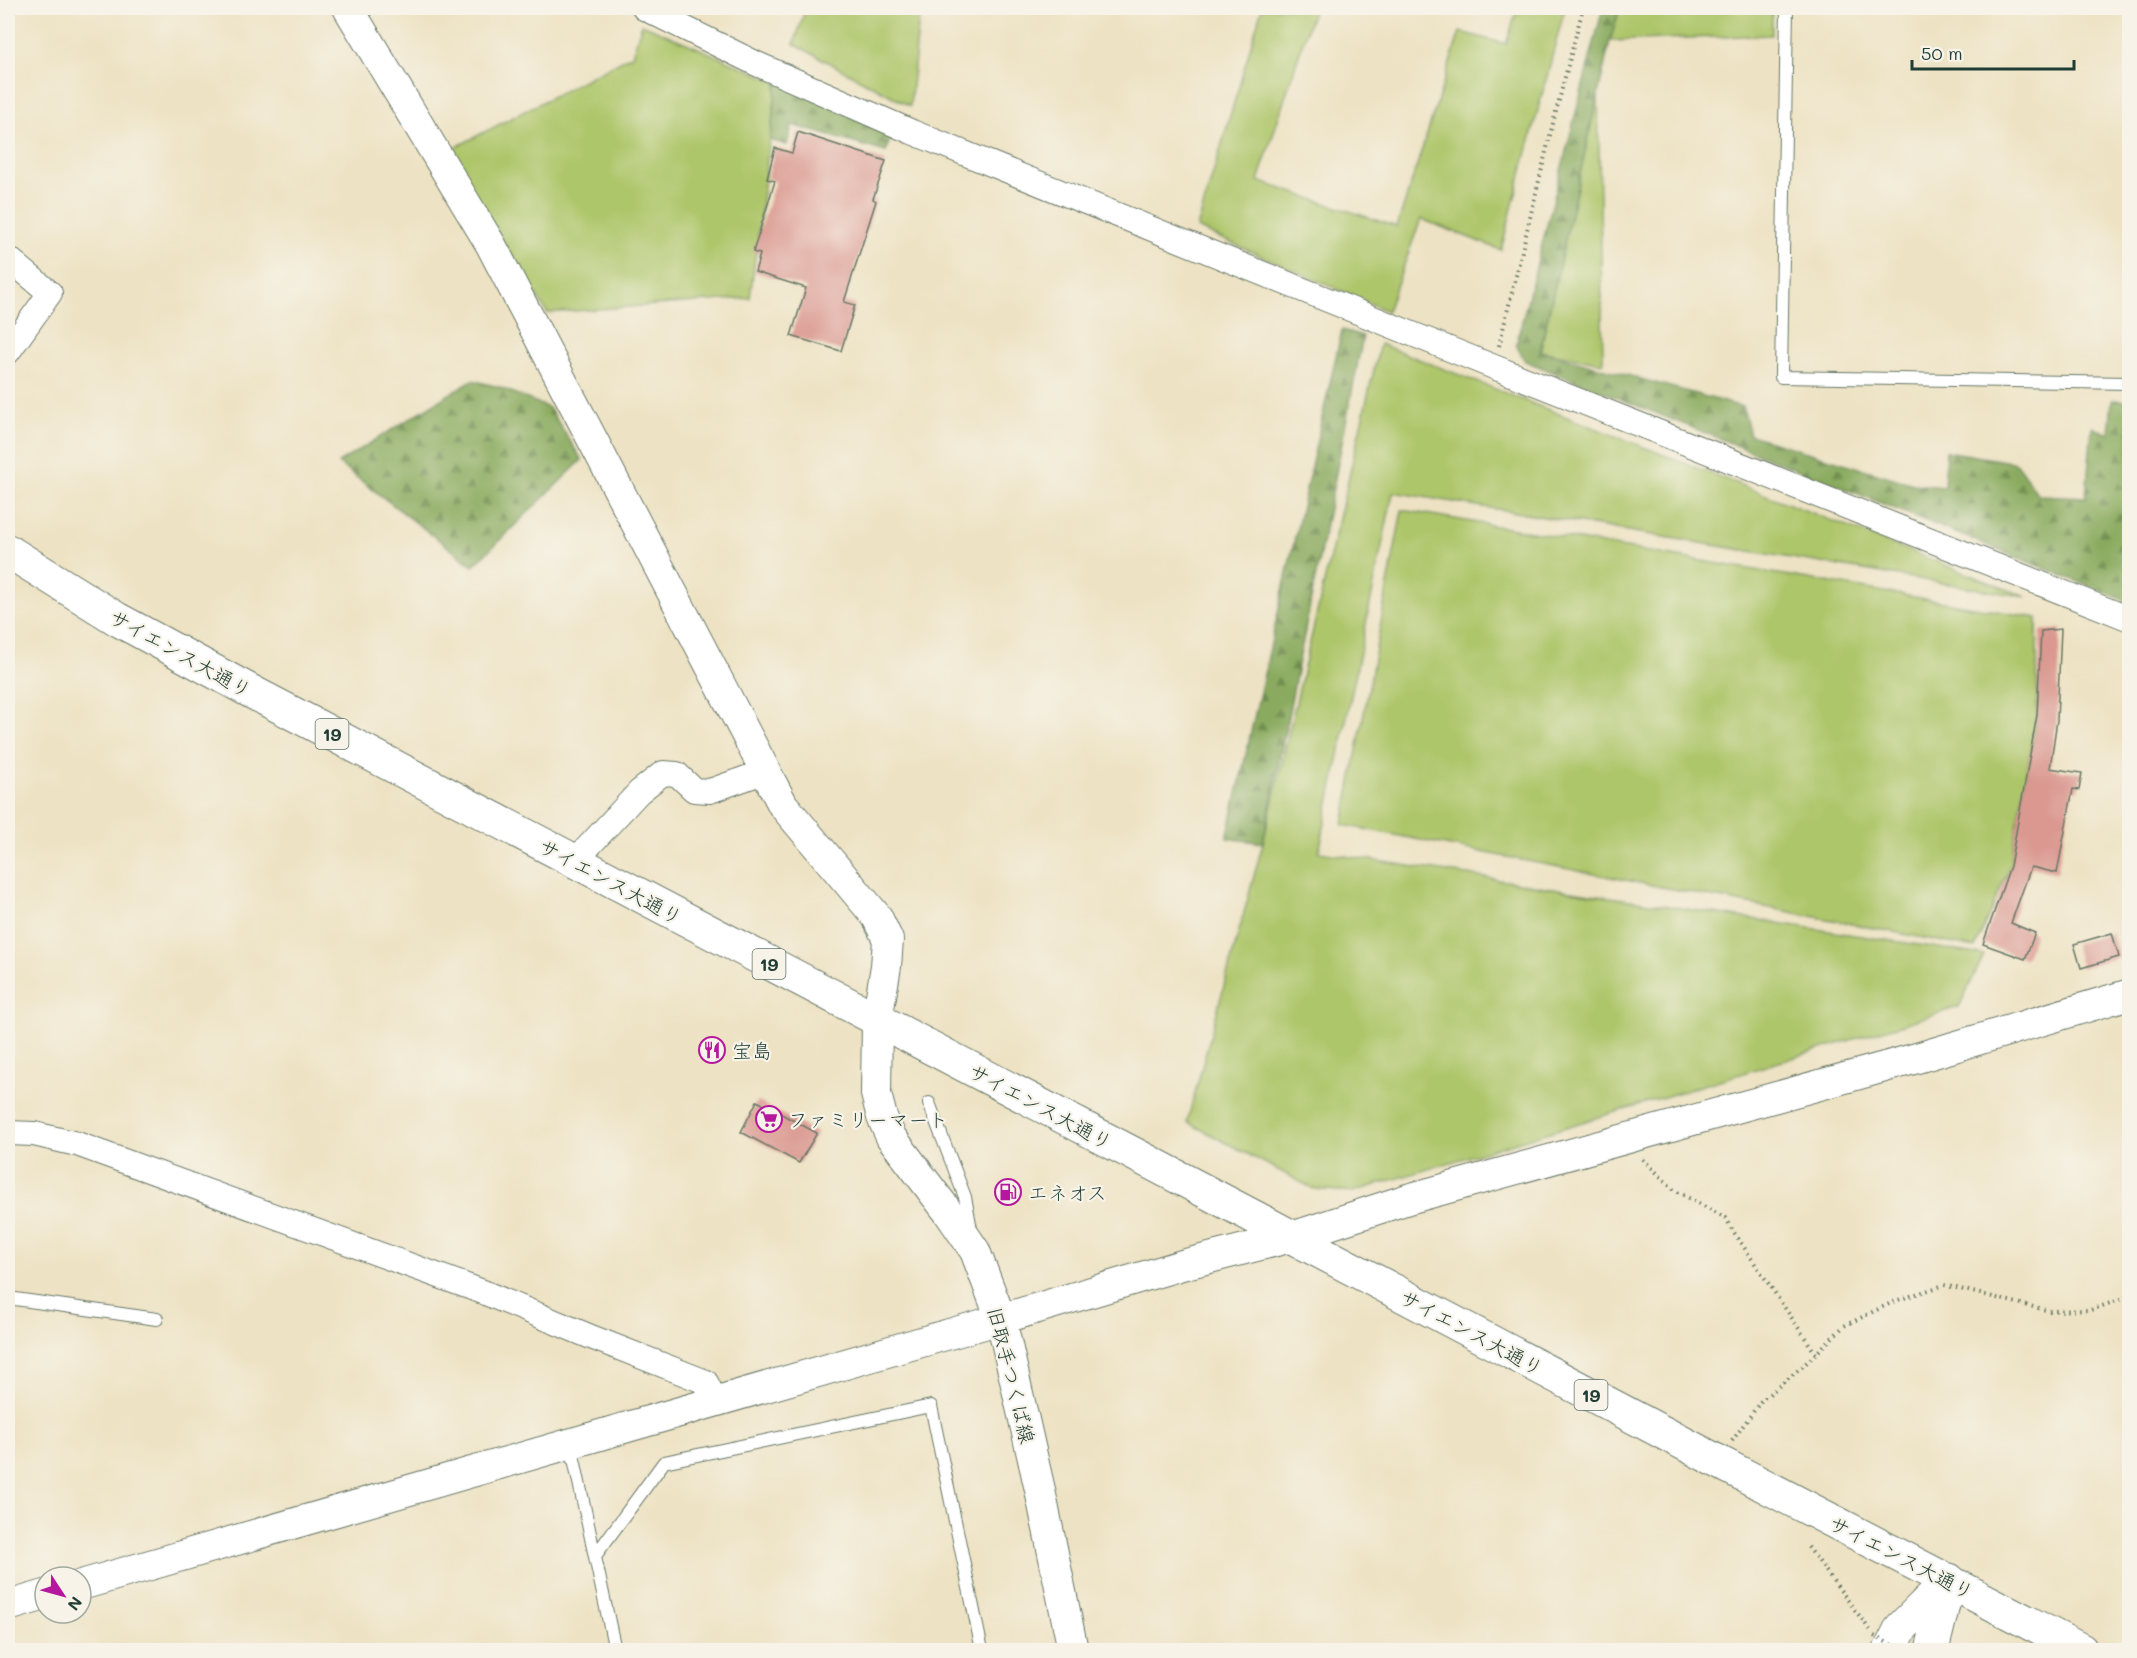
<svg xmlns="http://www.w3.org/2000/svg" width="2137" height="1658" font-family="Mali,'Klee One',sans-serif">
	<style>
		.green { fill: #aec66b; stroke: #668250; stroke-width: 1.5 }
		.forest { fill: url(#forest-firs); stroke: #54744a; stroke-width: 1.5 }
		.building { fill: #da9890 }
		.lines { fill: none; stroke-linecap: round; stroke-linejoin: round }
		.service-casing { stroke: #677766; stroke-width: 14 }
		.minor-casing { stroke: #677766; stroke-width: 26 }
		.tertiary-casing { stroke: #677766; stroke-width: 32 }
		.primary-casing { stroke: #677766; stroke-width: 35 }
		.motorway-casing { stroke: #677766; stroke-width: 35 }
		.path { stroke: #677766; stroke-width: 4; stroke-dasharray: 1.5 4.5; stroke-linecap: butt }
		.service { stroke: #fff; stroke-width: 12 }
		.minor { stroke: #fff; stroke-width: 24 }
		.tertiary { stroke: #fff; stroke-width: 30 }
		.primary { stroke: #fff; stroke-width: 33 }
		.motorway { stroke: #fff; stroke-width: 33 }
		.path-bridge { stroke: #677766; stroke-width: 4; stroke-dasharray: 1.5 4.5; stroke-linecap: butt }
		.labels { text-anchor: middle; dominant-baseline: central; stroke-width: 4.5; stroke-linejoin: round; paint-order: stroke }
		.shield { fill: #f7f3e8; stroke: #60746a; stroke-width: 1.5 }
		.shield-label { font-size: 18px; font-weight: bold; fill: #1f3d34 }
		.street-label { font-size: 20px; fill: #1f3d34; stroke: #f7f3e8 }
		.poi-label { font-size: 20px; fill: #1f3d34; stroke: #f7f3e8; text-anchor: start }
	</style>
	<defs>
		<pattern id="forest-firs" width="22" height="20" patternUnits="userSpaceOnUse" patternTransform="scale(1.5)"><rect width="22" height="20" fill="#8aab5f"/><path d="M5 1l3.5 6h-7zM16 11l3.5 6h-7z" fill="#708c4f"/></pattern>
	</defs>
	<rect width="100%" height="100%" fill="#f7f3e8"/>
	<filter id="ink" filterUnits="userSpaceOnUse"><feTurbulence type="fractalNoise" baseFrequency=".0167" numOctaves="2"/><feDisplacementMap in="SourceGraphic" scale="12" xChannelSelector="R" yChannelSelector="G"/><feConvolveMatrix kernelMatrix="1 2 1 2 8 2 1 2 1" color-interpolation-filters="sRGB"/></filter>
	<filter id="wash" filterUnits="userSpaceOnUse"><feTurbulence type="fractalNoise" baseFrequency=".008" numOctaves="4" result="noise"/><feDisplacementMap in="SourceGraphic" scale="24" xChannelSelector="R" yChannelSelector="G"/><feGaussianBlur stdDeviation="1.35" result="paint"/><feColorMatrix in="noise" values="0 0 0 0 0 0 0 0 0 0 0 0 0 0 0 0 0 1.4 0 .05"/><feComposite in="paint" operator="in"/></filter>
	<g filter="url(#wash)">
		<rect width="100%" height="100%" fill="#ede2c3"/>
		<!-- green -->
		<path class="green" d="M806 8H920L910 106 794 44Z
			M1262 8H1314L1258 181 1397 227 1460 32 1506 44 1518 8H1565L1501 250 1421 219 1387 311 1197 228Z
			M1620 8H1772V35L1610 41Z
			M642 24 777 82 750 298 547 313 448 151 632 55Z
			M1598 95 1603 363 1540 351Z
			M1380 344 2027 597 1393 492 1319 852 1984 955 1959 1007 1353 1192 1314 1189 1187 1122 1263 843Z
			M1402 510 2037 618V715L2010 866 1975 948 1343 825Z"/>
		<!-- forest -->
		<path class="forest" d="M1603 8H1620L1610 41 1540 351 1743 407 1750 435 1913 484 1944 487 1946 451 2016 463 2038 495 2086 497 2092 427 2109 434 2112 400 2129 401V602L1525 361 1516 345Z
			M777 82 891 135 886 152 792 125 787 145 770 140Z
			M1342 330 1363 336 1263 843 1227 838Z
			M472 380 499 387 549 408 582 460 473 566 338 463Z"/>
		<g id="blocks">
			<!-- building -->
			<path class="building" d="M798 132 886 161 873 199 876 201 844 302 855 305 841 351 791 336 806 288 755 272 760 254 753 252 775 181 767 179 775 148 792 153Z
				M2061 629 2057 720 2050 768 2082 773 2079 790 2073 789 2057 873 2031 867 2011 923 2035 933 2025 959 1983 944 2010 866 2037 715 2041 631Z
				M2112 933 2119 957 2081 968 2074 944Z
				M757 1101 817 1133 799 1163 741 1132Z"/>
		</g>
	</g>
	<g filter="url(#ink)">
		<use href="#blocks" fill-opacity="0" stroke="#677766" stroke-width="1.5"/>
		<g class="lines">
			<defs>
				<path id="service" d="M1787 8 1781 377 2130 383
					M929 1103 965 1197 971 1229
					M8 1298 157 1319
					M571 1445 615 1650
					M595 1556 664 1462 931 1406 982 1650"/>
				<path id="minor" d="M644 8 757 64 912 132 1494 367 2130 619
					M8 258 50 293 8 352
					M574 862 639 792 663 773 677 774 694 790 710 791 766 771
					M8 1133 34 1134 77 1144 483 1292 591 1337 706 1382 716 1402"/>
				<path id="tertiary" d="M348 8 491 245 783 805 877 917 888 940 886 966 877 1020 876 1094 882 1117 891 1137 949 1213 975 1251 1001 1319 1040 1490 1073 1650
					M81 1585 1001 1319 1182 1265 1292 1237 1408 1199 1917 1058 2130 994
					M8 1606 45 1595"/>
				<path id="primary" d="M8 551 117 619 252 692 1239 1209 1717 1461 2081 1650"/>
				<path id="motorway" d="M1890 1650 1901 1628 1949 1580
					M1932 1650 1949 1580"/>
			</defs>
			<!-- service casing -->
			<use href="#service" class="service-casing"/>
			<!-- minor casing -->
			<use href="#minor" class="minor-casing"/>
			<!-- tertiary casing -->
			<use href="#tertiary" class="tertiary-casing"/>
			<!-- primary casing -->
			<use href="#primary" class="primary-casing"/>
			<!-- motorway casing -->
			<use href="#motorway" class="motorway-casing"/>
			<!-- path -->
			<path class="path" d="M1499 346 1552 127 1583 8
				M1643 1159 1674 1190 1726 1218 1733 1231 1816 1354
				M1732 1441 1761 1401 1802 1367 1844 1326 1895 1301 1944 1285 2050 1311 2091 1310 2130 1296
				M1808 1547 1870 1630"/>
			<!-- service -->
			<use href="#service" class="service"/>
			<!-- minor -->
			<use href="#minor" class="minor"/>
			<!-- tertiary -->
			<use href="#tertiary" class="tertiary"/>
			<!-- primary -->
			<use href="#primary" class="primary"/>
			<!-- motorway -->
			<use href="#motorway" class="motorway"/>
			<!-- path-bridge -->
			<path class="path-bridge" d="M1874 1636 1902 1650"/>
		</g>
	</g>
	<!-- icons -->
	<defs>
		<symbol id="restaurant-ring" viewBox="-11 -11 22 22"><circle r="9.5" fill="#f7f3e8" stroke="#b5179e" stroke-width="1.5"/><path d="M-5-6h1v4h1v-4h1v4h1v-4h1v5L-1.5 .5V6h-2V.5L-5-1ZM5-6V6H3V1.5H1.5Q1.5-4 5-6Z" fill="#b5179e"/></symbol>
		<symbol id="supermarket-ring" viewBox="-11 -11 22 22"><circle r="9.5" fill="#f7f3e8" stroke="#b5179e" stroke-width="1.5"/><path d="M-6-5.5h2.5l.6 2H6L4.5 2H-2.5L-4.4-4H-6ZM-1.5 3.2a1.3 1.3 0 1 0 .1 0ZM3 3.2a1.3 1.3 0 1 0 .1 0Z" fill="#b5179e"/></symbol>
		<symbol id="fuel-ring" viewBox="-11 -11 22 22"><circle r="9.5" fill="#f7f3e8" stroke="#b5179e" stroke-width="1.5"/><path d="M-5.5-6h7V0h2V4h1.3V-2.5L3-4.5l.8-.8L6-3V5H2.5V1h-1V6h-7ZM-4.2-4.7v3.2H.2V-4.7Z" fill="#b5179e"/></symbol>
	</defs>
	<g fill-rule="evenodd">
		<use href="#restaurant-ring" x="697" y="1035" width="30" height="30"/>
		<use href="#supermarket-ring" x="754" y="1104" width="30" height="30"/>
		<use href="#fuel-ring" x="993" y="1177" width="30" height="30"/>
	</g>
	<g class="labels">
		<!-- shield labels -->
		<g class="shield">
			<rect x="315.5" y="719" width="33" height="30" rx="4.5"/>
			<rect x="752.5" y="949" width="33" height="30" rx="4.5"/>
			<rect x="1574.5" y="1380" width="33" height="30" rx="4.5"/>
		</g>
		<g class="shield-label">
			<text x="332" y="734">19</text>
			<text x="769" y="964">19</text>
			<text x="1591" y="1395">19</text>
		</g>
		<!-- street labels -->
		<g class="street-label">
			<text transform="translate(181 653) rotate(29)">サイエンス大通り</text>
			<text transform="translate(611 881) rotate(28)">サイエンス大通り</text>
			<text transform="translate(1041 1106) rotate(28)">サイエンス大通り</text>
			<text transform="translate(1472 1332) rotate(28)">サイエンス大通り</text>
			<text transform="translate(1012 1375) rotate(76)">旧取手つくば線</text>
			<text transform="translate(1902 1557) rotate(27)">サイエンス大通り</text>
		</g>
		<!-- poi labels -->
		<g class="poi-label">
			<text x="732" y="1050">宝島</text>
			<text x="788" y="1119">ファミリーマート</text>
			<text x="1028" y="1192">エネオス</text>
		</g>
	</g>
	<!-- margin -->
	<rect width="2137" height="1658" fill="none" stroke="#f7f3e8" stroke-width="30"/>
	<!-- north arrow -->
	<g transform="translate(63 1595) rotate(126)"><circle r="28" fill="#f7f3e8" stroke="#a1aaa0" stroke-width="1.5"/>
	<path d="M0-4.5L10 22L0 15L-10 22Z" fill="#b5179e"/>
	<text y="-9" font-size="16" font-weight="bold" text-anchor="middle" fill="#1f3d34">N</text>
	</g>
	<!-- scale -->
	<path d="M1912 60v9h162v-9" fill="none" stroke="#1f3d34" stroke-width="3"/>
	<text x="1921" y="60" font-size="18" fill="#1f3d34" stroke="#f7f3e8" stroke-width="4.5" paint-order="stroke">50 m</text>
</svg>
